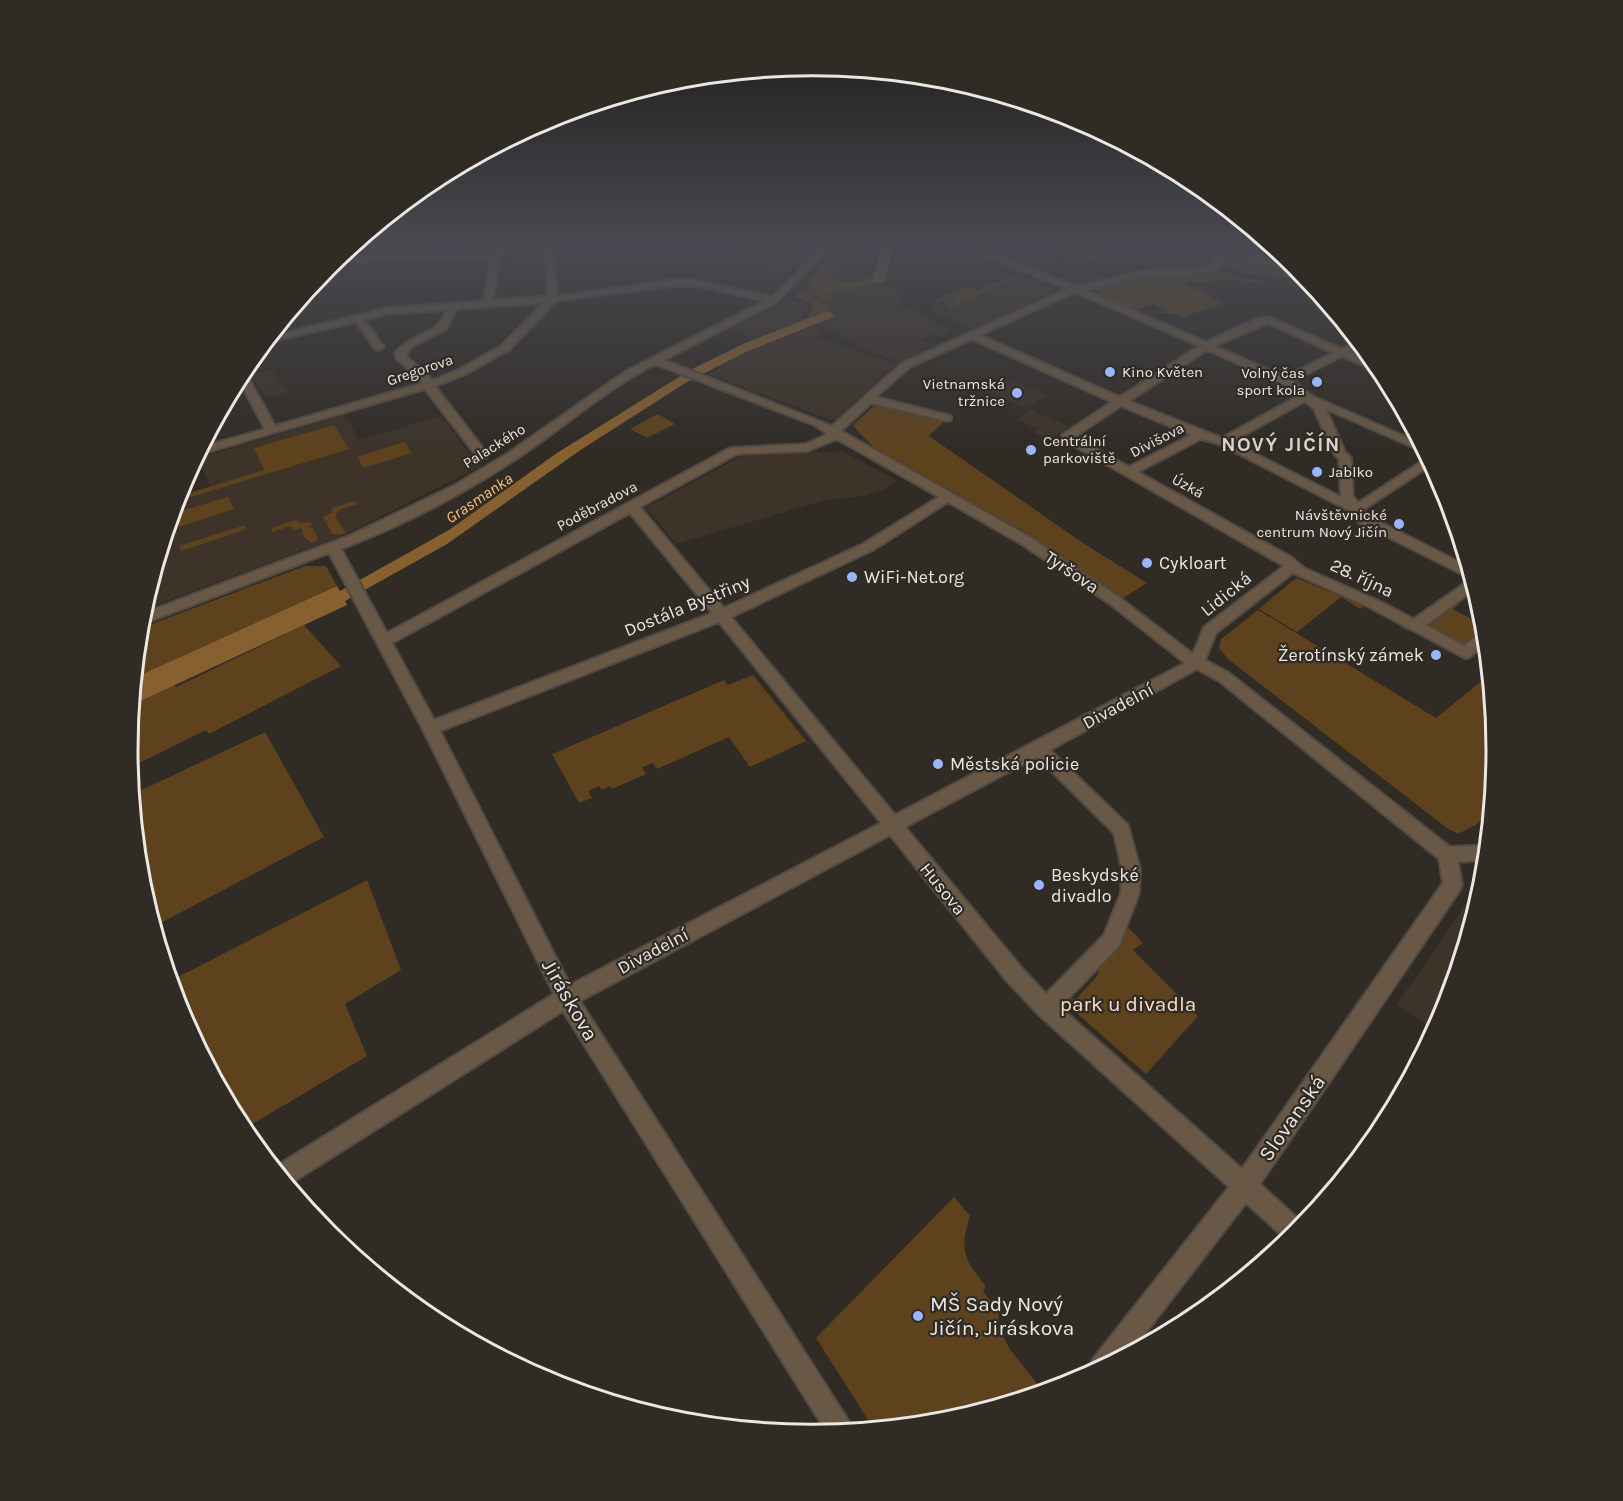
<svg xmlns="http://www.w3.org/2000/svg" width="1623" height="1501" font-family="Karla,sans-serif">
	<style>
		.built { fill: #3d3329 }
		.green { fill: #5e421d }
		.water { fill: #876030 }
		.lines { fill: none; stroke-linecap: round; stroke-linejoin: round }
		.street-casing { stroke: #4e4943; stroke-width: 4 }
		.primary-casing { stroke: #4e4943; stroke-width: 3 }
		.street { fill: #695845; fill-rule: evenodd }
		.primary { fill: #a5835b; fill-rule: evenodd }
		.poi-dot { fill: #99b5fd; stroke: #302b25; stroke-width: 2 }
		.labels { text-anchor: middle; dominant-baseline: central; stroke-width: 4.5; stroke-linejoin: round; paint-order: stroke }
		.far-street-label { font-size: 15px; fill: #ebe7e3; stroke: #302b25 }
		.far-poi-label { font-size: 15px; fill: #ebe7e3; stroke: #302b25; text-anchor: start }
		.far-water-label { font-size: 16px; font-style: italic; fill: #fcc179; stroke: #302b25 }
		.poi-label { font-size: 18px; fill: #ebe7e3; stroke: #302b25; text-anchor: start }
		.street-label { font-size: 18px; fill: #ebe7e3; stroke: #302b25 }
		.far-district-label { font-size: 20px; font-weight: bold; letter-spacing: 1.5px; fill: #d9d3cb; stroke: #302b25 }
		.near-street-label { font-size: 21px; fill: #ebe7e3; stroke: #302b25 }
		.near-park-label { font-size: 21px; fill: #f7dfc4; stroke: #302b25 }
		.near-poi-label { font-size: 21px; fill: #ebe7e3; stroke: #302b25; text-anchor: start }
		.rim { fill: none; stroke: #ebe7e3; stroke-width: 3 }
	</style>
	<rect width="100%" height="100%" fill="#302b25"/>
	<!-- built -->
	<path class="built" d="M776 242 773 246 808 251 789 273 733 264 748 247 755 243Z
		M1019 274 1054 288V292L972 330 931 311 935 309 934 306 938 299 969 286 978 290Z
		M870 283H887L901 290 893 295 904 300 893 307 900 310 908 307 952 331 938 336 934 334 920 339 926 343 936 344 899 362 860 347 817 323 835 315 827 311 830 308 801 290 808 284 821 297 841 290H854Z
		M786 298 809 305 802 317 805 320 754 340 732 328 778 305Z
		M813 326 823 331 816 338 897 363 834 421 707 374 748 351Z
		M272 369 288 392 266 398 251 375Z
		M1010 379 1026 386 1046 395 1027 409 988 391Z
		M1031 409 1041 414 1070 427 1049 440 1032 432 1037 429 1017 419Z
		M344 415 360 440 441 416 480 466 346 534 142 610 177 496 210 486 198 458Z
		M842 451 898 481 881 491 864 496 826 500 676 544 646 508 741 456Z
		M1469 896 1478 899 1444 1013 1434 1030 1397 1004 1470 898Z"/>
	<!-- green -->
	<path class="green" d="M358 242H432L424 255 404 256 408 253H343Z
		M1077 243 1104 255 1076 265 1056 256 1061 254 1055 251Z
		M843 244 856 245 838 272H834L829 280 854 283 875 273 872 283 855 288 856 291 850 293 841 290 826 295 833 300 830 301 817 294 808 281Z
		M1235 258C1251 259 1293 271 1306 280L1244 273 1226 265Z
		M1200 273C1212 273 1232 269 1239 278L1278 284 1226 280 1184 283 1224 303 1183 317C1173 312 1168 315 1160 312L1169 311 1153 304 1135 310 1102 296 1096 289 1099 286 1138 277Z
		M1019 274 1021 278 1005 283 950 309 949 304 957 300 948 296 935 304 938 299 969 286 978 290Z
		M801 290 831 309 808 318 813 307 812 304 795 297Z
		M874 406 944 421 929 436 1083 543 1147 583 1123 598 1029 538 1032 536 873 447 854 427 855 423Z
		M658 414 675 424 647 438 630 429Z
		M334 425 349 449 175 502 177 497 264 470 254 448Z
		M404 442 412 453 364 468 357 457Z
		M228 497 234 509 179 527 174 513Z
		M354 501 357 504 339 510 335 517 346 534H332L326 523 330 520 325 521 323 517 331 513 332 508Z
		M295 520 300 523 310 522 312 525 307 527 313 528 318 539 311 543 304 537 301 528 294 530 291 526 272 532V528Z
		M245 525 247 529 181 551 179 546Z
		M305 566H326L337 586 134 678 139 629Z
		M1296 578 1364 606 1360 609 1341 597 1297 632 1259 609Z
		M1462 583 1474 590 1453 609 1482 625 1484 624 1486 645 1467 660 1411 629 1409 631 1400 627 1436 605Z
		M1258 610 1436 718 1489 675 1496 751 1490 811 1477 824 1458 834 1447 828 1228 659 1219 648 1221 639Z
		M304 625 341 666 209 734 206 730 129 768 127 750 132 705 174 685 176 687Z
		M753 675 806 741 750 767 729 737 657 769 653 763 642 767 646 774 612 789 610 786 602 790 599 786 588 791 592 798 579 803 552 754 520 768 724 680 728 685Z
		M265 732 324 837 153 927 140 884 131 795Z
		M367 880 401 970 345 1004 367 1056 242 1130 179 1012 170 981Z
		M1125 924 1143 943 1133 950 1198 1016 1146 1074 1072 1009 1071 999 1077 998 1098 975 1099 963Z
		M954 1197 970 1216C959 1250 964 1260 986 1286L983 1291 998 1311 999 1330 1012 1352 1043 1391 945 1422 874 1429 816 1338Z"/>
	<!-- water -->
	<path class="water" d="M891 242H905L891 253 885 283H872L880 251Z
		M827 311 836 316 748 351 687 382 582 449 447 544 345 601 347 605 132 705 134 678 337 586 340 591 449 530 557 453 690 370 743 344Z"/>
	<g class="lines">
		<defs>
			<path id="street" d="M494 242H502L501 252 569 242H588L584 245 554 249 557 296 672 280H697L772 297 827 242H836L777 302 664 360 832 426 902 363 1067 289 952 242H963L1076 286 1142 271 1209 267 1224 254 1243 249 1264 259 1290 262 1294 265 1290 268 1262 264 1242 255 1230 258 1211 273 1142 277 1085 290 1206 342 1256 319 1269 317 1342 349 1357 341 1361 347 1350 352 1375 363 1381 371H1375L1342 356 1293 381 1312 396 1420 443 1424 452 1326 409 1345 452 1351 458 1353 496 1358 503 1427 458 1431 465 1363 510 1368 516 1467 566 1470 576 1464 575 1358 522 1352 512 1219 444 1201 439 1138 472 1291 557 1304 568 1379 601 1414 619 1464 584 1473 583 1474 590 1426 625 1464 646 1484 630 1485 643 1470 657 1465 658 1369 607 1293 573 1216 633 1205 660 1229 673 1450 847 1487 845 1485 860 1458 862 1462 884 1460 890 1260 1184 1304 1224 1288 1241 1246 1203 1130 1353 1091 1373 1089 1368 1093 1359 1229 1187 1039 1015 1006 980 890 835 580 1001 855 1431 827 1433 563 1011 288 1185 273 1168 554 994 422 728 329 553 140 625 141 614 351 535 455 485 507 454 626 371 765 301 697 286H672L556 301 509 350 464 375 435 386 486 452V458H478L425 389 197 455 201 447 265 429 238 378 242 371 246 374 275 426 423 383 397 359 395 353C412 332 436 337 447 310L387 314 364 320 384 347 379 350 375 349 356 322 264 343 269 337 387 308 484 301 491 258 333 262 339 257 492 252ZM545 250 548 296 493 300 500 257ZM1075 292 1199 346 1120 397 980 335ZM544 303 501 346 456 371 433 380 406 356 411 347 446 329 457 309ZM1268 323 1333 353 1284 377 1215 346ZM972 339 1112 402 1062 435V439L1284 566 1204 627 1193 654 1120 598 1033 539 841 431 871 403 947 421 951 420V416L876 397 910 367ZM1207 350 1285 385 1298 396 1222 438 1129 401ZM655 364 814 425 828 434 806 444 730 448 387 633 341 549C401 526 462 495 516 459 563 428 605 390 655 364ZM1305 401 1314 409 1334 454 1339 459 1341 497 1232 442ZM1121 406 1191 435 1129 467 1074 437ZM837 439 939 497 863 544 724 608 640 507 737 454 808 451ZM948 502 1023 545 1110 604 1185 663 895 815 731 617 873 550ZM630 513 712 613 434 720 392 643ZM719 622 881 823 570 985 440 731ZM1197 669 1219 681 1439 859 1443 883 1242 1169 1060 1007 1119 946 1139 893 1140 869 1128 825 1050 750ZM1037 757 1114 833 1122 869 1121 893 1104 935 1046 994 1020 966 905 827Z"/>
			<path id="primary" d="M1288 261 1304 276H1297L1288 270Z"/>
		</defs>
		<!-- street casing -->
		<use href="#street" class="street-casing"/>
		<!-- primary casing -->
		<use href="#primary" class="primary-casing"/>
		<!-- street -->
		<use href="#street" class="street"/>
		<!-- primary -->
		<use href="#primary" class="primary"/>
	</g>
	<!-- sky -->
	<linearGradient id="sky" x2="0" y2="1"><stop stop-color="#1a1814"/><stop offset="0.54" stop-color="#484a51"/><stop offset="1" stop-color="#484a51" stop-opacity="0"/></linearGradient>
	<rect width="1623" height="452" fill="url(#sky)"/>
	<!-- markers -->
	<g class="poi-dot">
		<circle cx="1110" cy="372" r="6"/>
		<circle cx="1317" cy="382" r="6"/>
		<circle cx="1017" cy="393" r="6"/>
		<circle cx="1031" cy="450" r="6"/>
		<circle cx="1317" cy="472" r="6"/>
		<circle cx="1399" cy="524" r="6"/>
		<circle cx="1147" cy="563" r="6"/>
		<circle cx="852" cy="577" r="6"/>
		<circle cx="1436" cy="655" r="6"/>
		<circle cx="938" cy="764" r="6"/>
		<circle cx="1039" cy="885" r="6"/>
		<circle cx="918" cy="1316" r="6"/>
	</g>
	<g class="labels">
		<!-- far-street labels -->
		<g class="far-street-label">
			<text transform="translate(420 370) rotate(-19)">Gregorova</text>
			<text transform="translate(1157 440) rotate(-27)">Divišova</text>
			<text transform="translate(494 446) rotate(-32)">Palackého</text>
			<text transform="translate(1188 486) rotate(29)">Úzká</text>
			<text transform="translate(597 506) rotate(-28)">Poděbradova</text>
		</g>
		<!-- far-poi labels -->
		<g class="far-poi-label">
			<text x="1122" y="372">Kino Květen</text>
			<text x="1305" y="373" text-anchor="end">Volný čas<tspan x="1305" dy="17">sport kola</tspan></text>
			<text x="1005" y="384" text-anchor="end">Vietnamská<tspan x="1005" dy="17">tržnice</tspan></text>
			<text x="1043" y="441">Centrální<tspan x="1043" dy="17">parkoviště</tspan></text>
			<text x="1329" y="472">Jablko</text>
			<text x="1387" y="515" text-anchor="end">Návštěvnické<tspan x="1387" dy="17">centrum Nový Jičín</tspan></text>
		</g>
		<!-- far-water labels -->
		<g class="far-water-label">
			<text transform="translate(479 498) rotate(-34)">Grasmanka</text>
		</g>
		<!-- poi labels -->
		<g class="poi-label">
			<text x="1159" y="563">Cykloart</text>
			<text x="864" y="577">WiFi-Net.org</text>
			<text x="1424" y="655" text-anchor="end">Žerotínský zámek</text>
			<text x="950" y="764">Městská policie</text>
			<text x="1051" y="875">Beskydské<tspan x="1051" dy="21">divadlo</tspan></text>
		</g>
		<!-- street labels -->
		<g class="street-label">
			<text transform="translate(1072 572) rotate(34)">Tyršova</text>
			<text transform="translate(1362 578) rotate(25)">28. října</text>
			<text transform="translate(1226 594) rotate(-39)">Lidická</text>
			<text transform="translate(687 606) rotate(-22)">Dostála Bystřiny</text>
			<text transform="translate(1118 706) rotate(-28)">Divadelní</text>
			<text transform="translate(943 889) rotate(51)">Husova</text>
			<text transform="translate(653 951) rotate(-28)">Divadelní</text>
		</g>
		<!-- far-district labels -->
		<g class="far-district-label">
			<text x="1281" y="444">NOVÝ JIČÍN</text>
		</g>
		<!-- near-street labels -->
		<g class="near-street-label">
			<text transform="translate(570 1000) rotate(60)">Jiráskova</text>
			<text transform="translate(1292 1118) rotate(-55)">Slovanská</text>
		</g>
		<!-- near-park labels -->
		<g class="near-park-label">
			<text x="1128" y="1004">park u divadla</text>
		</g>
		<!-- near-poi labels -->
		<g class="near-poi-label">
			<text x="930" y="1304">MŠ Sady Nový<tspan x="930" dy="24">Jičín, Jiráskova</tspan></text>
		</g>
	</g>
	<!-- crop -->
	<path d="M0 0H1623V1501H0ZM138 750a674 674 0 1 1 1348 0a674 674 0 1 1-1348 0Z" fill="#302b25" fill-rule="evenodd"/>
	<path class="rim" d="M138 750a674 674 0 1 1 1348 0a674 674 0 1 1-1348 0Z"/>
</svg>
